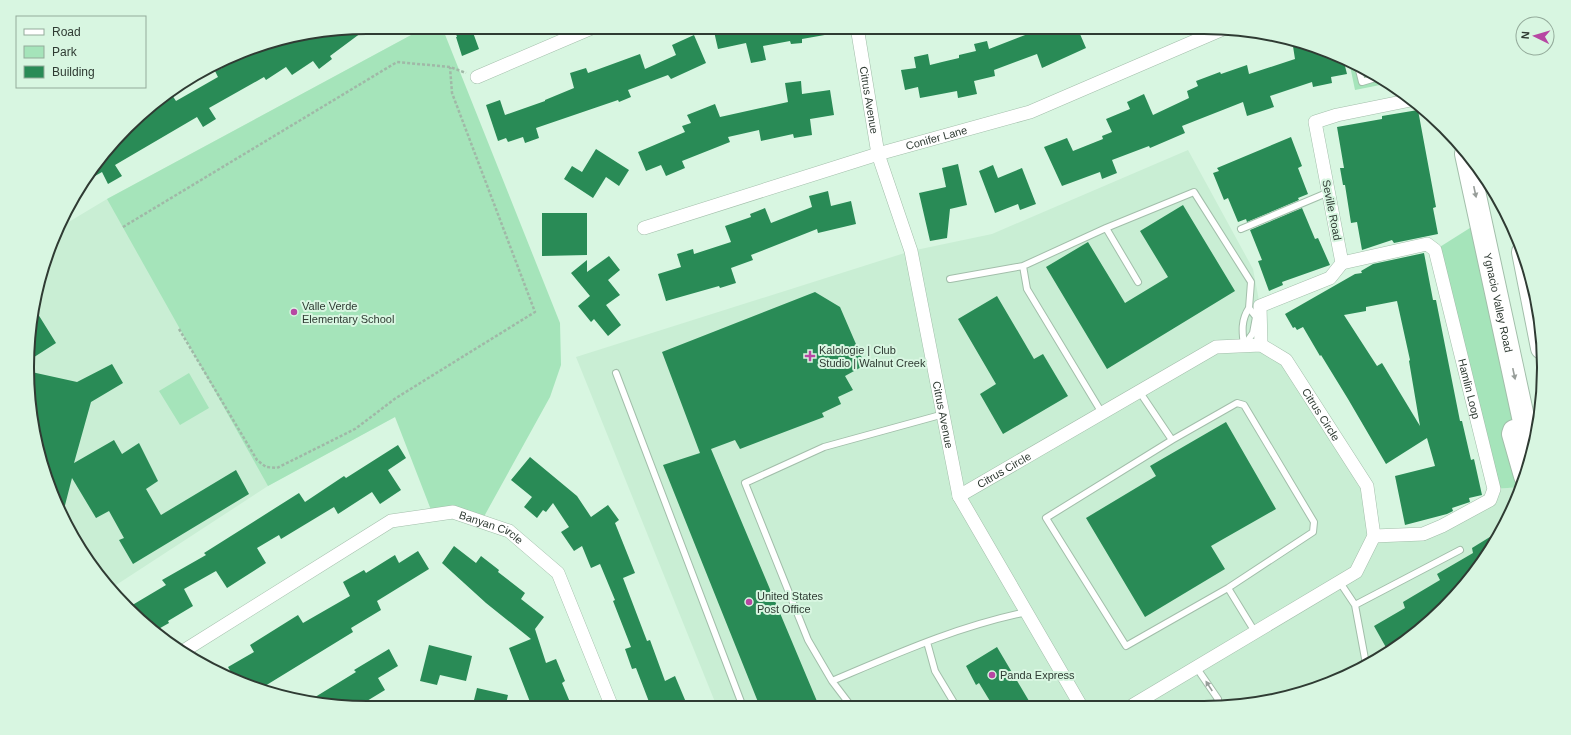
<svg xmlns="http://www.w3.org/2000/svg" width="1571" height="735" font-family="Arial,sans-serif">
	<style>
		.built { fill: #c9eed4 }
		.green { fill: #a5e4ba }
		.building { fill: #298b56; fill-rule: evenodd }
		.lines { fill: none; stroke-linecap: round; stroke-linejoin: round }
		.lane-casing { stroke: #a2beaa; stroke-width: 8 }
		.street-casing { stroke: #a2beaa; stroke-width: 14 }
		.highway-casing { stroke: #a2beaa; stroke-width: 24 }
		.path { stroke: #a0b8a7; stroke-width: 2.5; stroke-dasharray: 3 2; stroke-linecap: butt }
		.lane { stroke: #fff; stroke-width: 6 }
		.street { stroke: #fff; stroke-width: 13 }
		.highway { stroke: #fff; stroke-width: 22 }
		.oneway { fill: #979d99 }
		.poi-dot { fill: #b747a3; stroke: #d8f6e1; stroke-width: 1.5 }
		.labels { text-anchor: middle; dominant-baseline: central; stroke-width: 4; stroke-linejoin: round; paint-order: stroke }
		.street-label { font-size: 11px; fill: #2f3b33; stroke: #d8f6e1 }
		.poi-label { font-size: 11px; fill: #2f3b33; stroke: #d8f6e1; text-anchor: start }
		.rim { fill: none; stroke: #2f3b33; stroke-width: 2 }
	</style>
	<rect width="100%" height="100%" fill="#d8f6e1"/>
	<!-- built -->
	<path class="built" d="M426 27H442L395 417 268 486 113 587 73 538 34 434 27 367 34 301 62 226 107 199Z
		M1188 150 1253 269 1260 306 1261 345 1286 360 1367 486 1374 536 1423 534 1489 500 1494 489 1521 487 1518 498 1474 575 1411 637 1334 682 1248 705 717 707 576 357 911 251 992 234Z"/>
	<!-- green -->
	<path class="green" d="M426 27H442L560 323 561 365 550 397 481 522 433 515 395 417 268 486 107 199Z
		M1349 61 1390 83 1355 90Z
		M1481 221 1525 476 1521 487 1494 489 1435 250Z
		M189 373 209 408 180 425 159 391Z"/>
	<!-- building -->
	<path class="building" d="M369 27 330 56 332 59 319 69 313 61 292 75 286 67 266 80 264 77 209 108 216 119 203 127 197 117 115 165 122 176 108 184 102 172 88 180V179L143 111 170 92 176 101 218 77 215 71 222 68 219 63 258 45H260L263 49 274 43Z
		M454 27H471L479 49 462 56 456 37H457Z
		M713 27H729L730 32 750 27H835L836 33 802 39V43L791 44 790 41 763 46 766 60 751 63 746 43 718 49Z
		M1046 27H1077L1086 48 1042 68 1037 54 994 70 995 76 974 81 977 94 958 98 957 91 920 98 918 87 905 90 901 70 916 68 914 57 928 54 930 65 942 62 959 58V55L976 51 974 44 987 41 989 49Z
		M694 35 706 63 671 79 668 75 628 90 631 97 619 102 618 100 536 128 539 138 525 143 523 137 508 142 506 138 498 141 486 105 500 100 505 115 545 101V100L574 88 570 73 586 68 588 73 640 54 645 69 676 55 672 45Z
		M1292 40 1334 53 1343 58 1347 74 1331 77 1332 83 1313 87 1312 82 1270 96 1274 107 1247 116 1243 102 1182 126 1185 133 1150 148 1149 146 1112 160 1117 173 1102 179 1100 172 1062 186 1044 147 1067 138 1073 151 1103 139 1102 136 1112 132 1106 119 1130 109 1127 102 1144 94 1153 115 1189 98 1187 91 1198 86 1196 81 1220 72 1221 74 1247 65 1249 74 1295 59Z
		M801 81 802 94 830 90 834 115 810 119 812 135 794 138 793 134 761 141 759 130 728 137 730 142 682 161 685 168 666 176 661 165 646 171 638 152 685 132 682 126 691 123 687 115 715 104 720 117 788 102 785 83Z
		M1418 110 1436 207 1433 208 1438 234 1394 243 1392 240 1362 250 1357 222 1351 223 1345 185H1343L1340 168H1344L1337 127 1382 119V116Z
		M1291 137 1302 166 1298 168 1308 194 1298 198 1299 200 1247 222 1246 219 1238 222 1228 198 1224 200 1213 173 1219 171 1217 168Z
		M596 149 629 170 619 186 606 177 593 198 564 179 572 166 582 172Z
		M958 164 967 205 950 209 947 238 930 241 919 193 946 187 942 168Z
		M993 165 998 178 1022 168 1036 204 1020 210 1018 204 995 213 979 171Z
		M828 191 831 206 851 201 856 224 818 233 817 229 751 255 753 260 731 268 736 283 720 288 719 286 666 301 658 274 681 267 677 254 693 249 694 254 731 242 725 226 751 217 750 214 765 208 771 223 812 207 809 196Z
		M1183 205 1235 291 1107 369 1046 267 1088 242 1125 303 1168 277 1140 231Z
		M1302 208 1315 239 1318 238 1330 265 1282 282 1283 285 1269 291 1258 261 1262 260 1250 230Z
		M542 213H587V255L542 256Z
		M1424 253 1433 300H1436L1460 421H1462L1471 460 1474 459 1482 495 1469 498 1470 502 1452 508 1453 511 1447 514 1405 525 1395 476 1435 466 1427 438 1386 464 1348 399 1321 355 1320 356 1303 327 1297 330 1295 327 1293 328 1285 314 1355 274 1362 273 1361 271 1373 264ZM1397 301 1410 360 1409 361 1420 426 1382 363 1377 366 1344 315 1366 311V307Z
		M609 256 620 270 608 280 620 295 606 305 621 325 608 336 594 319 591 322 578 306 590 296 571 273 587 260V272Z
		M815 292 840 307 865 365 845 376 853 390 838 397 841 404 822 413 824 417 740 449 735 440 711 449 819 706 760 707 663 465 700 453 662 352Z
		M997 296 1034 359 1043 354 1068 396 1003 434 980 394 996 384 958 319Z
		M33 306 56 343 28 361Z
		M112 364 123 383 91 402 74 463 114 440 122 454 139 443 158 481 146 489 161 515 236 470 249 494 133 564 119 540 124 538 109 511 96 518 72 478 63 513 34 434 27 371 77 382Z
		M1226 422 1276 509 1211 546 1225 569 1145 617 1086 518 1156 476 1150 466Z
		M398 445 406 458 388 470 401 490 380 504 372 492 338 514 334 507 281 539 279 535 257 548 266 563 227 588 216 571 184 589 193 606 168 621 169 623 155 631 143 624 129 607 166 585 162 580 206 555 204 553 299 493 305 502 344 476 346 478Z
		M530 457 577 496 591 517 608 505 619 520 615 523 635 573 623 578 647 641 650 640 665 681 675 676 688 707H651L636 668 632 669 625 649 631 647 613 601 615 600 600 564 591 568 582 546 574 551 561 532 569 527 553 503 546 512 543 510 537 518 524 507 532 497 511 480Z
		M1498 532 1474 575 1411 637 1388 651 1374 626 1405 608 1403 602 1440 580 1437 574 1473 553 1472 548Z
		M454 546 476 563 481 556 499 570 498 572 525 593 521 599 544 617 535 629 546 663 556 659 565 681 562 683 572 707H532L509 648 531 639 486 603 442 563Z
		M418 551 429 569 377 601 381 610 351 628 353 632 260 689 236 681 228 667 254 652 250 645 298 615 303 623 350 596 343 582 364 570 366 573 395 555 399 563Z
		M429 645 472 656 466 681 440 675 437 685 420 681Z
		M997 647 1032 706H993L979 683 976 685 966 666Z
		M389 649 398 666 378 678 385 690 357 707 307 702 356 672 354 670Z
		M477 688 508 695 505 708H472Z"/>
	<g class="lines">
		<defs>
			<path id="lane" d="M1358 66 1362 82 1379 77
				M1106 228 1194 192 1251 282 1249 308
				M1241 229 1329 192
				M1023 266 1027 289 1102 413
				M950 279 1023 266 1106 228 1138 282
				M1249 308 1256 317 1253 333 1244 346C1242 331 1241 320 1249 308Z
				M616 373 743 707
				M1139 391 1172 440
				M1237 403 1244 405 1314 522 1313 532 1228 588 1126 646 1046 518 1172 440Z
				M1339 581 1355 605 1366 664
				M1228 588 1255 632
				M1355 605 1460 550
				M927 642 935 671 956 706
				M1196 667 1218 699 1215 705
				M832 681C896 654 958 626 1027 612
				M851 706 832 681 808 640 745 483 824 447 944 414"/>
			<g id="street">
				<path id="s1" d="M857 27 878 154 911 251 959 496 1081 706"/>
				<path d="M477 77 594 27"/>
				<path id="s2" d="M644 228 878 154 1030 112 1223 29"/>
				<path id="s3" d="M1342 263 1427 244 1435 250 1494 489 1490 500 1442 526 1423 534 1374 536"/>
				<path d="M1261 345 1260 306 1330 278 1342 263 1315 122 1337 115 1411 100"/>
				<path id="s4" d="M959 496 1216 347 1261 345 1286 360 1367 486 1374 536 1356 572 1133 705"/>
				<path id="s5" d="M185 650 391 521 453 512 509 531 558 573 612 707"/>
			</g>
			<g id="highway">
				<path id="s6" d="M1466 154 1528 440 1532 451"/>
				<path d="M1523 252 1542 348"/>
				<path d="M1514 431 1513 434 1525 476"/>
			</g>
		</defs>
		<!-- lane casing -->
		<use href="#lane" class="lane-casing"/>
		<!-- street casing -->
		<use href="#street" class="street-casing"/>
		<!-- highway casing -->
		<use href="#highway" class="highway-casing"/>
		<!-- path -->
		<path class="path" d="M123 227 397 62 450 67 466 73
			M179 329 257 460 266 467 277 468 355 429 396 398 535 312 452 93 450 67"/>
		<!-- lane -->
		<use href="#lane" class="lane"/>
		<!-- street -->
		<use href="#street" class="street"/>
		<!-- highway -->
		<use href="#highway" class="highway"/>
	</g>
	<!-- one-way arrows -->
	<defs><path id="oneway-solid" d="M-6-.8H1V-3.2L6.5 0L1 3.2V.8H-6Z"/></defs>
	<g class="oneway">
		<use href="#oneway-solid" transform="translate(1475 192) rotate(78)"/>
		<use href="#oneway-solid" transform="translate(1514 374) rotate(78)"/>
		<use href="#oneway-solid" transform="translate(1209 686) rotate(-123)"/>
	</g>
	<!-- markers -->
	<g class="poi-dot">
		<circle cx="294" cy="312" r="4"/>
		<path d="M808 350h4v4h4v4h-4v4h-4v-4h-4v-4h4z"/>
		<circle cx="749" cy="602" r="4"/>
		<circle cx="992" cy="675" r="4"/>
	</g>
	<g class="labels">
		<!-- street labels -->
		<g class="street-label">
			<text stroke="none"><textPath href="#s1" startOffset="74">Citrus Avenue</textPath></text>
			<text stroke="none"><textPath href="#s2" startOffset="306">Conifer Lane</textPath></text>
			<text transform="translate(1332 210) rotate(79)">Seville Road</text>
			<text stroke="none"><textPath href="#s6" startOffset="152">Ygnacio Valley Road</textPath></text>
			<text stroke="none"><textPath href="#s3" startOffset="240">Hamlin Loop</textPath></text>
			<text stroke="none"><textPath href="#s1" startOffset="398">Citrus Avenue</textPath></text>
			<text stroke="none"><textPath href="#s4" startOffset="436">Citrus Circle</textPath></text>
			<text stroke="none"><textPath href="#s4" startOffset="52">Citrus Circle</textPath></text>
			<text stroke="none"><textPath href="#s5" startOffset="347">Banyan Circle</textPath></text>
		</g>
		<!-- poi labels -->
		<g class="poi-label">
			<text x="302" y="306">Valle Verde<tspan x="302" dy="13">Elementary School</tspan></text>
			<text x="819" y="350">Kalologie | Club<tspan x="819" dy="13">Studio | Walnut Creek</tspan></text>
			<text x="757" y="596">United States<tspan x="757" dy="13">Post Office</tspan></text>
			<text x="1000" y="675">Panda Express</text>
		</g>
	</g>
	<!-- crop -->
	<path d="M0 0H1571V735H0ZM367 34H1204A333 333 0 0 1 1537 367V368A333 333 0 0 1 1204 701H367A333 333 0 0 1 34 368V367A333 333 0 0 1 367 34Z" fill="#d8f6e1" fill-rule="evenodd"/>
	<path class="rim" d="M367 34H1204A333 333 0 0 1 1537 367V368A333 333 0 0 1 1204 701H367A333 333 0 0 1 34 368V367A333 333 0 0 1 367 34Z"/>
	<!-- legend -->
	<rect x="16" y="16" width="130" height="72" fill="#d8f6e1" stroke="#94ab9b"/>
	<rect x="24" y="29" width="20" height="6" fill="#ffffff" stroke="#94ab9b"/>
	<text x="52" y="36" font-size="12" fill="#2f3b33">Road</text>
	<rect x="24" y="46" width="20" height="12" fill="#a5e4ba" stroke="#94ab9b"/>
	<text x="52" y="56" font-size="12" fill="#2f3b33">Park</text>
	<rect x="24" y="66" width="20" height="12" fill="#298b56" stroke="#94ab9b"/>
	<text x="52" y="76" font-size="12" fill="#2f3b33">Building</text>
	<!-- north arrow -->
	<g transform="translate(1535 36) rotate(275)"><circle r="19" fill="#d8f6e1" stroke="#94ab9b"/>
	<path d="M0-3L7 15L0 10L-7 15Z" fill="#b747a3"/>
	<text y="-6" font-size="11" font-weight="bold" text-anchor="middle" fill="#2f3b33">N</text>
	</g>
</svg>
